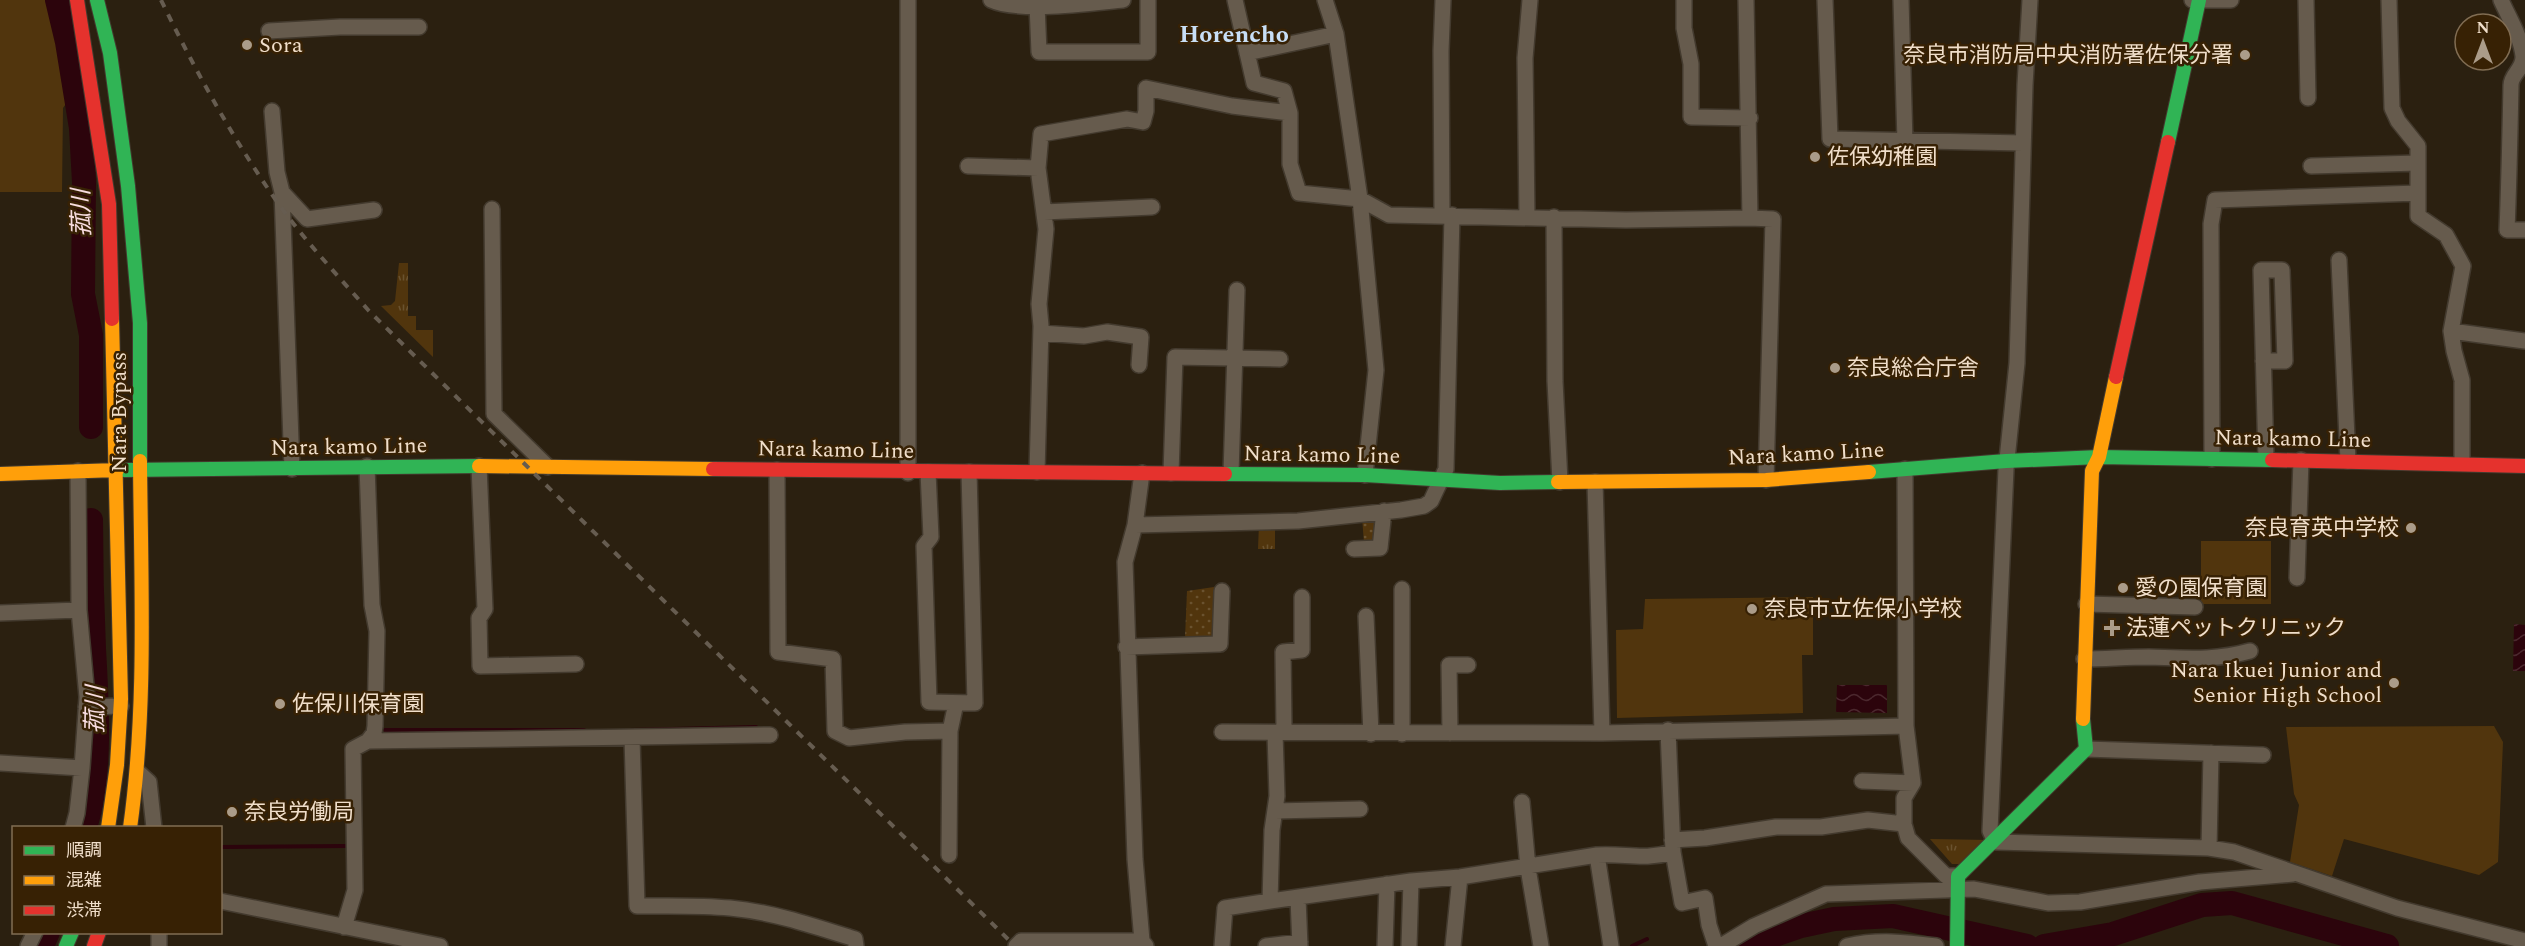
<svg xmlns="http://www.w3.org/2000/svg" width="2525" height="946" font-family="Spectral,'Noto Sans JP',serif">
	<style>
		.grass { fill: url(#grass-dots) }
		.park { fill: url(#park-tufts) }
		.pitch { fill: #51350d }
		.water { fill: url(#water-waves) }
		.lines { fill: none; stroke-linecap: round; stroke-linejoin: round }
		.stream { stroke: #2c040c; stroke-width: 4 }
		.river { stroke: #2c040c; stroke-width: 24 }
		.street-casing { stroke: #433a2e; stroke-width: 18 }
		.fast-casing { stroke: #433a2e; stroke-width: 16 }
		.slow-casing { stroke: #433a2e; stroke-width: 16 }
		.jam-casing { stroke: #433a2e; stroke-width: 16 }
		.street { stroke: #665b4d; stroke-width: 15 }
		.fast { stroke: #30b455; stroke-width: 14 }
		.slow { stroke: #ff9f0a; stroke-width: 14 }
		.jam { stroke: #e5322d; stroke-width: 14 }
		.rail { stroke: #665c50; stroke-width: 4; stroke-dasharray: 8 8; stroke-linecap: butt }
		.poi-dot { fill: #ab9c89; stroke: #372104; stroke-width: 2 }
		.labels { text-anchor: middle; dominant-baseline: central; stroke-width: 5; stroke-linejoin: round; paint-order: stroke }
		.poi-label { font-size: 22px; fill: #f0deca; stroke: #372104; text-anchor: start }
		.street-label { font-size: 22px; fill: #f0deca; stroke: #372104 }
		.neighbourhood-label { font-size: 24px; font-weight: bold; fill: #c8def5; stroke: #372104 }
		.water-label { font-size: 24px; font-style: italic; fill: #f7dcdf; stroke: #372104 }
	</style>
	<defs>
		<pattern id="grass-dots" width="8" height="8" patternUnits="userSpaceOnUse" patternTransform="scale(1.5)"><rect width="8" height="8" fill="#51350d"/><path d="M2 2h.1M6 6h.1" fill="none" stroke="#6a522f" stroke-width="1.8" stroke-linecap="round"/></pattern>
		<pattern id="park-tufts" width="24" height="20" patternUnits="userSpaceOnUse" patternTransform="scale(1.5)"><rect width="24" height="20" fill="#51350d"/><path d="M3 7l-1-3M5 7V3M7 7l1-3M15 17l-1-3M17 17v-4M19 17l1-3" fill="none" stroke="#6a522f"/></pattern>
		<pattern id="water-waves" width="16" height="10" patternUnits="userSpaceOnUse" patternTransform="scale(1.5)"><rect width="16" height="10" fill="#2c040c"/><path d="M0 5q4-4 8 0t8 0" fill="none" stroke="#4b282e"/></pattern>
	</defs>
	<rect width="100%" height="100%" fill="#2b2010"/>
	<!-- grass -->
	<path class="grass" d="M1380 511 1376 543H1364L1362 517Z
		M1214 587 1215 637 1185 638 1187 591Z"/>
	<!-- park -->
	<path class="park" d="M399 263H408V316H416V330H433V357L381 306 391 305 395 301Z
		M1275 523V549H1258L1259 524Z
		M1930 839 1989 840 1967 864H1952Z"/>
	<!-- pitch -->
	<path class="pitch" d="M0 0H50L70 98 63 108 62 192H0Z
		M2201 541H2271V604H2201Z
		M1813 597V655H1802L1803 713 1617 718 1616 630 1643 629 1645 599Z
		M2494 726 2503 742 2498 862 2479 875 2344 839 2332 876 2290 862 2299 805 2294 794 2286 727Z"/>
	<!-- water -->
	<path class="water" d="M2514 624 2525 625V671H2513Z
		M1837 685H1887V713L1836 712Z"/>
	<g class="lines">
		<!-- stream -->
		<path class="stream" d="M385 730H584
			M631 730 756 727
			M220 847 346 846
			M1632 946 1647 939"/>
		<!-- river -->
		<path class="river" d="M57 0 67 42 81 128 84 182 83 294 91 335V427
			M85 828C102 774 97 704 94 649 92 606 91 563 91 520
			M42 946 48 932
			M1750 946 1760 940 1801 926 1834 919 1893 916 2027 946
			M2044 946 2113 934 2202 905 2232 903 2387 946"/>
		<defs>
			<path id="street" d="M991 0C1019 13 1091 3 1123 0
				M1235 0 1254 83 1284 91 1290 113V164L1299 193 1360 199 1389 215 1626 220 1750 218 1773 219 1766 480
				M1325 0 1336 34 1360 199 1376 370 1365 475
				M1684 0V28L1691 64V117L1750 118
				M1746 0 1750 218
				M1825 0 1830 139 2023 143
				M1901 0 1905 142
				M2030 0 2025 85 2017 363 2006 469 1990 831 1995 842 2209 848 2234 852 2397 908 2525 941
				M2192 0H2231
				M2306 0 2308 98
				M2389 0 2392 108 2398 121 2418 146V216L2446 235 2463 266 2451 331 2454 351 2462 380V463
				M2501 0C2509 18 2521 37 2523 56 2524 69 2511 74 2511 85 2510 133 2509 182 2507 230H2525
				M1037 5 1039 52H1148V0
				M269 31 340 27H419
				M1247 53 1336 34
				M272 111 277 172 282 192 292 469
				M968 166 1038 168
				M2311 166 2418 163
				M282 192 307 219 374 210
				M492 209 494 414 548 467
				M1044 212 1152 207
				M1442 215 1441 51 1443 0
				M1527 217 1525 58 1530 0
				M1554 217 1555 381 1560 482
				M2339 260 2348 461
				M2451 331 2525 341
				M1041 333 1084 336 1107 332 1141 337 1139 365
				M2263 361H2285L2282 270H2261L2266 459
				M2212 459 2211 224 2215 200 2418 193
				M367 466 372 605 377 631 375 726 374 733 368 741
				M479 466 485 609 479 618 480 666 576 664
				M1905 469 1906 726 1913 783 1904 798V824L1908 838 1946 876H1958
				M777 470 778 652 833 659 835 731 849 738 905 732 950 731
				M928 472 931 537 924 546 929 702 975 703 969 472
				M1037 472 1041 326 1039 304 1046 229 1038 168 1041 134 1127 119 1143 122 1146 111V88L1232 106 1290 113
				M908 473V0
				M1142 473 1135 525 1125 562 1135 859 1142 941 1146 946
				M1171 473 1175 357 1280 359
				M1231 473 1237 290
				M1595 482 1602 733 1906 726
				M1135 525 1298 521 1401 510 1424 506 1431 501 1446 469 1452 215
				M1354 549 1380 548 1384 511
				M2297 578 2301 460
				M1402 589V734
				M2086 604 2195 607
				M0 613 79 610
				M1366 616 1371 734
				M1126 647 1220 644 1222 591
				M2084 659C2105 659 2127 657 2149 657 2185 658 2214 661 2250 651
				M86 707 121 706
				M1668 730 1673 852 1682 903 1705 898 1709 925 1716 946
				M1222 732 1602 733
				M1275 733 1277 796 1272 830 1270 901 1411 881 1460 877 1597 855C1626 853 1642 861 1673 852
				M1450 733 1449 665H1468
				M1278 734 1284 728 1283 652 1302 650V597
				M632 738 637 906C668 906 699 905 730 908 773 912 814 926 855 939L856 946
				M2086 749 2263 755
				M0 763 82 768
				M138 772 149 782 154 828
				M1862 781 1913 783
				M1522 802 1528 868 1541 946
				M1275 811 1360 809
				M73 828 77 813 82 768 87 697 79 610 78 471
				M1672 840 1705 838 1776 827H1821L1868 820 1904 824
				M2209 848 2211 753
				M949 855 950 731 956 703
				M1597 855 1611 946
				M1298 898 1300 946
				M220 901 440 946
				M344 927 355 890 353 749 368 741 770 735
				M159 932V946
				M28 946 35 932
				M1016 946 1021 941H1142
				M1222 946 1225 908 1270 901
				M1266 946 1300 942
				M1385 946 1387 884
				M1409 946 1411 881
				M1453 946 1460 877
				M1721 946 1754 926 1826 894 1974 889 2048 903 2080 902 2200 882 2293 874
				M1847 946C1878 939 1905 942 1936 946"/>
			<path id="fast" d="M97 0 110 53 128 186 140 323V461
				M2168 142 2199 0
				M124 470 479 466
				M1869 472 2006 461 2099 457 2272 460
				M1225 474 1365 475 1500 483 1558 482
				M66 946 72 932
				M1957 946 1958 876 2086 749 2083 719"/>
			<path id="slow" d="M479 466 713 469
				M0 474 117 470
				M1558 482 1766 480 1869 472
				M2083 719 2092 471 2099 457 2116 377
				M108 828 117 765 121 699 112 319
				M130 828C147 707 141 584 140 461"/>
			<path id="jam" d="M77 0 109 204 112 319
				M2116 377 2168 142
				M2272 460 2525 466
				M713 469 1225 474
				M94 946 99 932"/>
		</defs>
		<!-- street casing -->
		<use href="#street" class="street-casing"/>
		<!-- fast casing -->
		<use href="#fast" class="fast-casing"/>
		<!-- slow casing -->
		<use href="#slow" class="slow-casing"/>
		<!-- jam casing -->
		<use href="#jam" class="jam-casing"/>
		<!-- street -->
		<use href="#street" class="street"/>
		<!-- fast -->
		<use href="#fast" class="fast"/>
		<!-- slow -->
		<use href="#slow" class="slow"/>
		<!-- jam -->
		<use href="#jam" class="jam"/>
		<!-- rail -->
		<path class="rail" d="M161 0C196 72 234 141 280 206 307 243 339 277 369 311L1015 946"/>
	</g>
	<!-- markers -->
	<g class="poi-dot">
		<circle cx="247" cy="45" r="6"/>
		<circle cx="2245" cy="55" r="6"/>
		<circle cx="1815" cy="157" r="6"/>
		<circle cx="1835" cy="368" r="6"/>
		<circle cx="2411" cy="528" r="6"/>
		<circle cx="2123" cy="588" r="6"/>
		<circle cx="1752" cy="609" r="6"/>
		<path d="M2109 619h6v6h6v6h-6v6h-6v-6h-6v-6h6z"/>
		<circle cx="2394" cy="683" r="6"/>
		<circle cx="280" cy="704" r="6"/>
		<circle cx="232" cy="812" r="6"/>
	</g>
	<g class="labels">
		<!-- poi labels -->
		<g class="poi-label">
			<text x="259" y="45">Sora</text>
			<text x="2233" y="55" text-anchor="end">奈良市消防局中央消防署佐保分署</text>
			<text x="1827" y="157">佐保幼稚園</text>
			<text x="1847" y="368">奈良総合庁舎</text>
			<text x="2399" y="528" text-anchor="end">奈良育英中学校</text>
			<text x="2135" y="588">愛の園保育園</text>
			<text x="1764" y="609">奈良市立佐保小学校</text>
			<text x="2126" y="628">法蓮ペットクリニック</text>
			<text x="2382" y="670" text-anchor="end">Nara Ikuei Junior and<tspan x="2382" dy="25">Senior High School</tspan></text>
			<text x="292" y="704">佐保川保育園</text>
			<text x="244" y="812">奈良労働局</text>
		</g>
		<!-- street labels -->
		<g class="street-label">
			<text transform="translate(119 412) rotate(-90)">Nara Bypass</text>
			<text transform="translate(2293 439) rotate(1)">Nara kamo Line</text>
			<text transform="translate(349 447) rotate(-1)">Nara kamo Line</text>
			<text transform="translate(836 450) rotate(1)">Nara kamo Line</text>
			<text transform="translate(1806 454) rotate(-3)">Nara kamo Line</text>
			<text transform="translate(1322 455) rotate(1)">Nara kamo Line</text>
		</g>
		<!-- neighbourhood labels -->
		<g class="neighbourhood-label">
			<text x="1234" y="35">Horencho</text>
		</g>
		<!-- water labels -->
		<g class="water-label">
			<text transform="translate(82 213) rotate(-91)">菰川</text>
			<text transform="translate(96 710) rotate(-89)">菰川</text>
		</g>
	</g>
	<!-- legend -->
	<rect x="12" y="826" width="210" height="108" fill="#372104" stroke="#816d53" stroke-width="1.5"/>
	<rect x="24" y="846" width="30" height="9" fill="#30b455" stroke="#816d53" stroke-width="1.5"/>
	<text x="66" y="856" font-size="18" fill="#f0deca">順調</text>
	<rect x="24" y="876" width="30" height="9" fill="#ff9f0a" stroke="#816d53" stroke-width="1.5"/>
	<text x="66" y="886" font-size="18" fill="#f0deca">混雑</text>
	<rect x="24" y="906" width="30" height="9" fill="#e5322d" stroke="#816d53" stroke-width="1.5"/>
	<text x="66" y="916" font-size="18" fill="#f0deca">渋滞</text>
	<!-- north arrow -->
	<g transform="translate(2483 42)"><circle r="28" fill="#372104" stroke="#816d53" stroke-width="1.5"/>
	<path d="M0-4.5L10 22L0 15L-10 22Z" fill="#ab9c89"/>
	<text y="-9" font-size="16" font-weight="bold" text-anchor="middle" fill="#f0deca">N</text>
	</g>
</svg>
